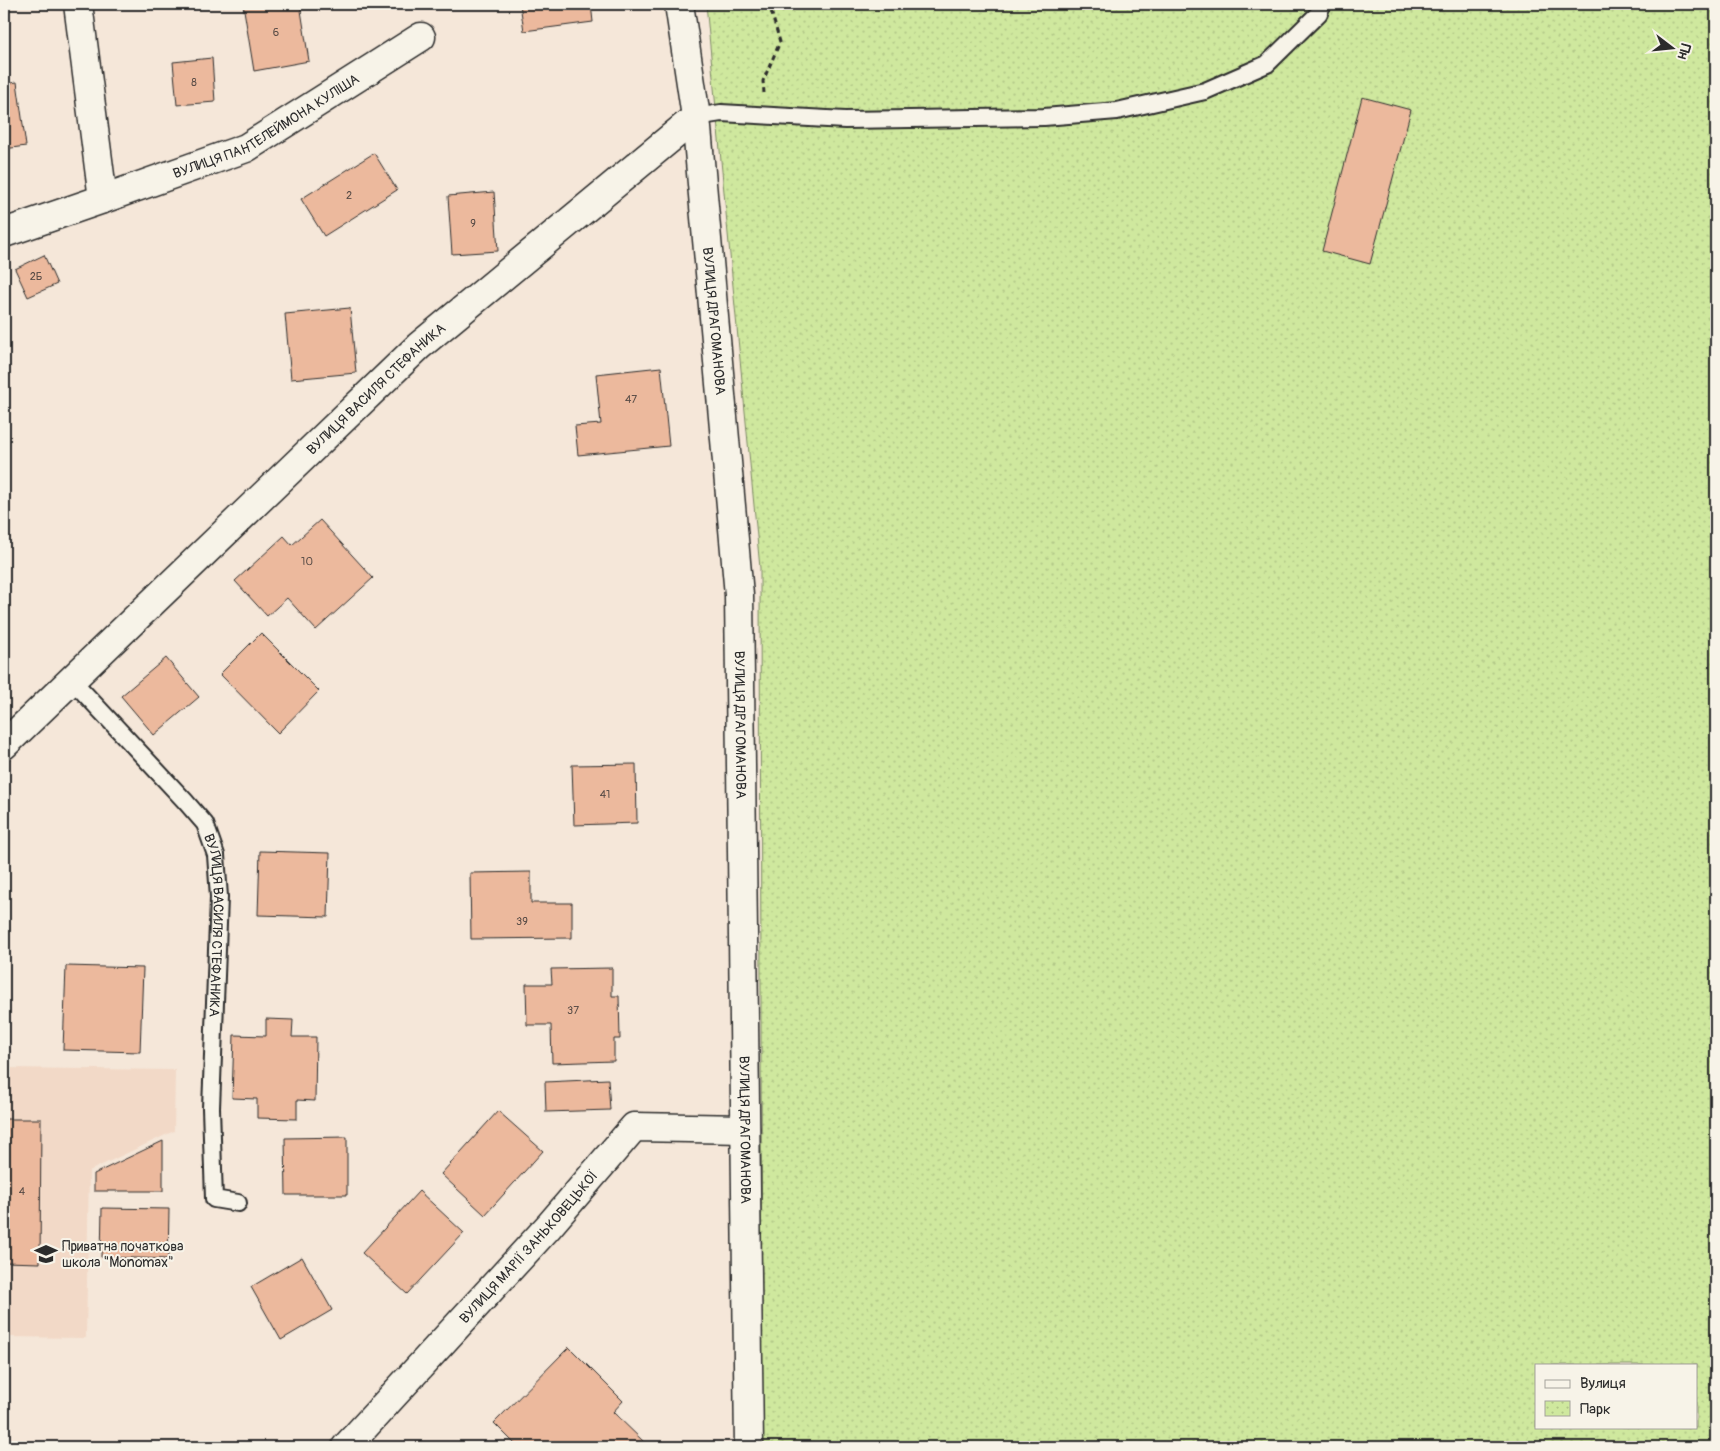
<svg xmlns="http://www.w3.org/2000/svg" width="1720" height="1451" font-family="Pangolin,sans-serif">
	<style>
		.built { fill: #f2d9c7 }
		.park { fill: url(#park-dots); stroke: #7d8a64; fill-rule: evenodd }
		.building { fill: #ecb99d; stroke: #2b2b2b }
		.lines { fill: none; stroke-linecap: round; stroke-linejoin: round }
		.service-casing { stroke: #2b2b2b; stroke-width: 20 }
		.minor-casing { stroke: #2b2b2b; stroke-width: 31 }
		.path { stroke: #2b2b2b; stroke-width: 3; stroke-dasharray: 5 4; stroke-linecap: butt }
		.service { stroke: #f7f3e8; stroke-width: 16 }
		.minor { stroke: #f7f3e8; stroke-width: 28 }
		.labels { text-anchor: middle; dominant-baseline: central; stroke-width: 4; stroke-linejoin: round; paint-order: stroke }
		.number-label { font-size: 11px; fill: #5b4e48 }
		.street-label { font-size: 14px; fill: #2b2b2b; stroke: #f7f3e8 }
		.poi-label { font-size: 14px; fill: #2b2b2b; stroke: #f7f3e8; text-anchor: start }
	</style>
	<defs>
		<pattern id="park-dots" width="8" height="8" patternUnits="userSpaceOnUse" patternTransform="scale(1.25)"><rect width="8" height="8" fill="#cfe89e"/><path d="M2 2h.1M6 6h.1" fill="none" stroke="#b2c788" stroke-width="1.8" stroke-linecap="round"/></pattern>
	</defs>
	<rect width="100%" height="100%" fill="#f5e7d9"/>
	<filter id="ink" filterUnits="userSpaceOnUse"><feTurbulence type="fractalNoise" baseFrequency=".02" numOctaves="2"/><feDisplacementMap in="SourceGraphic" scale="10" xChannelSelector="R" yChannelSelector="G"/><feConvolveMatrix kernelMatrix="1 2 1 2 8 2 1 2 1" color-interpolation-filters="sRGB"/></filter>
	<g filter="url(#ink)">
		<!-- built -->
		<path class="built" d="M4 1068 175 1070 174 1131 89 1171 86 1338 4 1337Z"/>
		<!-- park -->
		<path class="park" d="M706 4H1716V1447H762L760 568ZM1536 1365H1696V1427H1536Z"/>
		<!-- building -->
		<path class="building" d="M243 4H300L309 61 254 71Z
			M520 4H591L593 22 524 31Z
			M212 58 215 102 177 105 173 62Z
			M17 82 26 146 4 149V84Z
			M1362 97 1411 110 1370 264 1322 251Z
			M374 153 397 190 324 236 301 199Z
			M494 192 498 251 452 254 448 196Z
			M44 255 57 284 28 297 15 269Z
			M350 308 356 373 291 379 285 314Z
			M661 367 669 446 578 455 575 426 601 424 596 374Z
			M320 520 373 578 316 630 287 598 267 616 235 581 284 536 292 545Z
			M261 633 319 691 278 733 220 674Z
			M166 658 199 697 154 735 121 696Z
			M636 764 637 823 574 825 572 765Z
			M260 851 330 853 328 917 258 915Z
			M531 872V903H572V938L471 939 470 873Z
			M66 966 143 968 140 1052 63 1050Z
			M612 968V996H619L620 1039H614V1061L552 1063 551 1025H527L526 984H552L551 969Z
			M266 1019 293 1020 292 1037H316L315 1101 297 1100V1119L257 1118V1099L232 1098 234 1035 266 1036Z
			M608 1079 610 1110 546 1112 545 1082Z
			M498 1111 543 1151 485 1215 441 1174Z
			M4 1119H41L40 1263 4 1262Z
			M347 1137V1195H286L285 1138Z
			M163 1141V1191H94V1174Z
			M419 1191 464 1233 407 1294 362 1253Z
			M102 1208 169 1209 168 1259 101 1257Z
			M302 1257 332 1310 281 1340 251 1287Z
			M569 1347 623 1401 613 1412 645 1443 641 1447H518L494 1423Z"/>
		<g class="lines">
			<defs>
				<g id="service">
					<path d="M696 117 721 113 845 120 1044 117 1117 111 1205 91 1267 64 1319 13 1322 4"/>
					<path id="s1" d="M72 680 185 801 205 824 216 855 219 897 211 1108 214 1199 238 1203"/>
				</g>
				<g id="minor">
					<path d="M78 4 103 199"/>
					<path id="s2" d="M679 4 696 117 739 595 749 1447"/>
					<path id="s3" d="M4 233 103 199 246 148 421 37"/>
					<path id="s4" d="M4 745 419 346 696 117"/>
					<path id="s5" d="M346 1447 549 1226 634 1127 745 1129"/>
				</g>
			</defs>
			<!-- service casing -->
			<use href="#service" class="service-casing"/>
			<!-- minor casing -->
			<use href="#minor" class="minor-casing"/>
			<!-- path -->
			<path class="path" d="M764 93 763 81 780 42 769 4"/>
			<!-- service -->
			<use href="#service" class="service"/>
			<!-- minor -->
			<use href="#minor" class="minor"/>
		</g>
	</g>
	<!-- icons -->
	<defs>
		<symbol id="school-bare" viewBox="-9 -9 18 18"><path d="M0-5L7-2L0 1L-7-2ZM-4 1L0 2.5L4 1V4Q0 6-4 4Z" fill="#2b2b2b" stroke="#f7f3e8" stroke-width="2.5" paint-order="stroke"/></symbol>
	</defs>
	<g fill-rule="evenodd">
		<use href="#school-bare" x="30" y="1238" width="32" height="32"/>
	</g>
	<g class="labels">
		<!-- number labels -->
		<g class="number-label">
			<text x="276" y="32">6</text>
			<text x="194" y="82">8</text>
			<text x="349" y="195">2</text>
			<text x="473" y="223">9</text>
			<text x="36" y="276">2Б</text>
			<text x="631" y="399">47</text>
			<text x="307" y="561">10</text>
			<text x="605" y="794">41</text>
			<text x="522" y="921">39</text>
			<text x="573" y="1010">37</text>
			<text x="22" y="1191">4</text>
		</g>
		<!-- street labels -->
		<g class="street-label">
			<text stroke="none"><textPath href="#s3" startOffset="284">ВУЛИЦЯ ПАНТЕЛЕЙМОНА КУЛІША</textPath></text>
			<text stroke="none"><textPath href="#s2" startOffset="319">ВУЛИЦЯ ДРАГОМАНОВА</textPath></text>
			<text stroke="none"><textPath href="#s4" startOffset="515">ВУЛИЦЯ ВАСИЛЯ СТЕФАНИКА</textPath></text>
			<text stroke="none"><textPath href="#s2" startOffset="724">ВУЛИЦЯ ДРАГОМАНОВА</textPath></text>
			<text stroke="none"><textPath href="#s1" startOffset="299">ВУЛИЦЯ ВАСИЛЯ СТЕФАНИКА</textPath></text>
			<text stroke="none"><textPath href="#s2" startOffset="1129">ВУЛИЦЯ ДРАГОМАНОВА</textPath></text>
			<text stroke="none"><textPath href="#s5" startOffset="271">ВУЛИЦЯ МАРІЇ ЗАНЬКОВЕЦЬКОЇ</textPath></text>
		</g>
		<!-- poi labels -->
		<g class="poi-label">
			<text x="62" y="1246">Приватна початкова<tspan x="62" dy="16">школа "Monomax"</tspan></text>
		</g>
	</g>
	<!-- margin -->
	<rect width="1720" height="1451" fill="none" stroke="#f7f3e8" stroke-width="20"/>
	<rect x="10" y="10" width="1700" height="1431" fill="none" stroke="#2b2b2b" stroke-width="2" filter="url(#ink)"/>
	<!-- legend -->
	<rect x="1535" y="1364" width="162" height="65" fill="#f7f3e8" stroke="#a5a39c"/>
	<rect x="1545" y="1380" width="25" height="8" fill="#f7f3e8" stroke="#a5a39c"/>
	<text x="1580" y="1388" font-size="15" fill="#2b2b2b">Вулиця</text>
	<rect x="1545" y="1401" width="25" height="15" fill="url(#park-dots)" stroke="#a5a39c"/>
	<text x="1580" y="1414" font-size="15" fill="#2b2b2b">Парк</text>
	<!-- north arrow -->
	<g transform="translate(1672 48) rotate(106)" stroke="#f7f3e8" stroke-width="4" paint-order="stroke">
	<path d="M0-4L9 19L0 12L-9 19Z" fill="#2b2b2b"/>
	<text y="-8" font-size="14" font-weight="bold" text-anchor="middle" fill="#2b2b2b">Пн</text>
	</g>
</svg>
